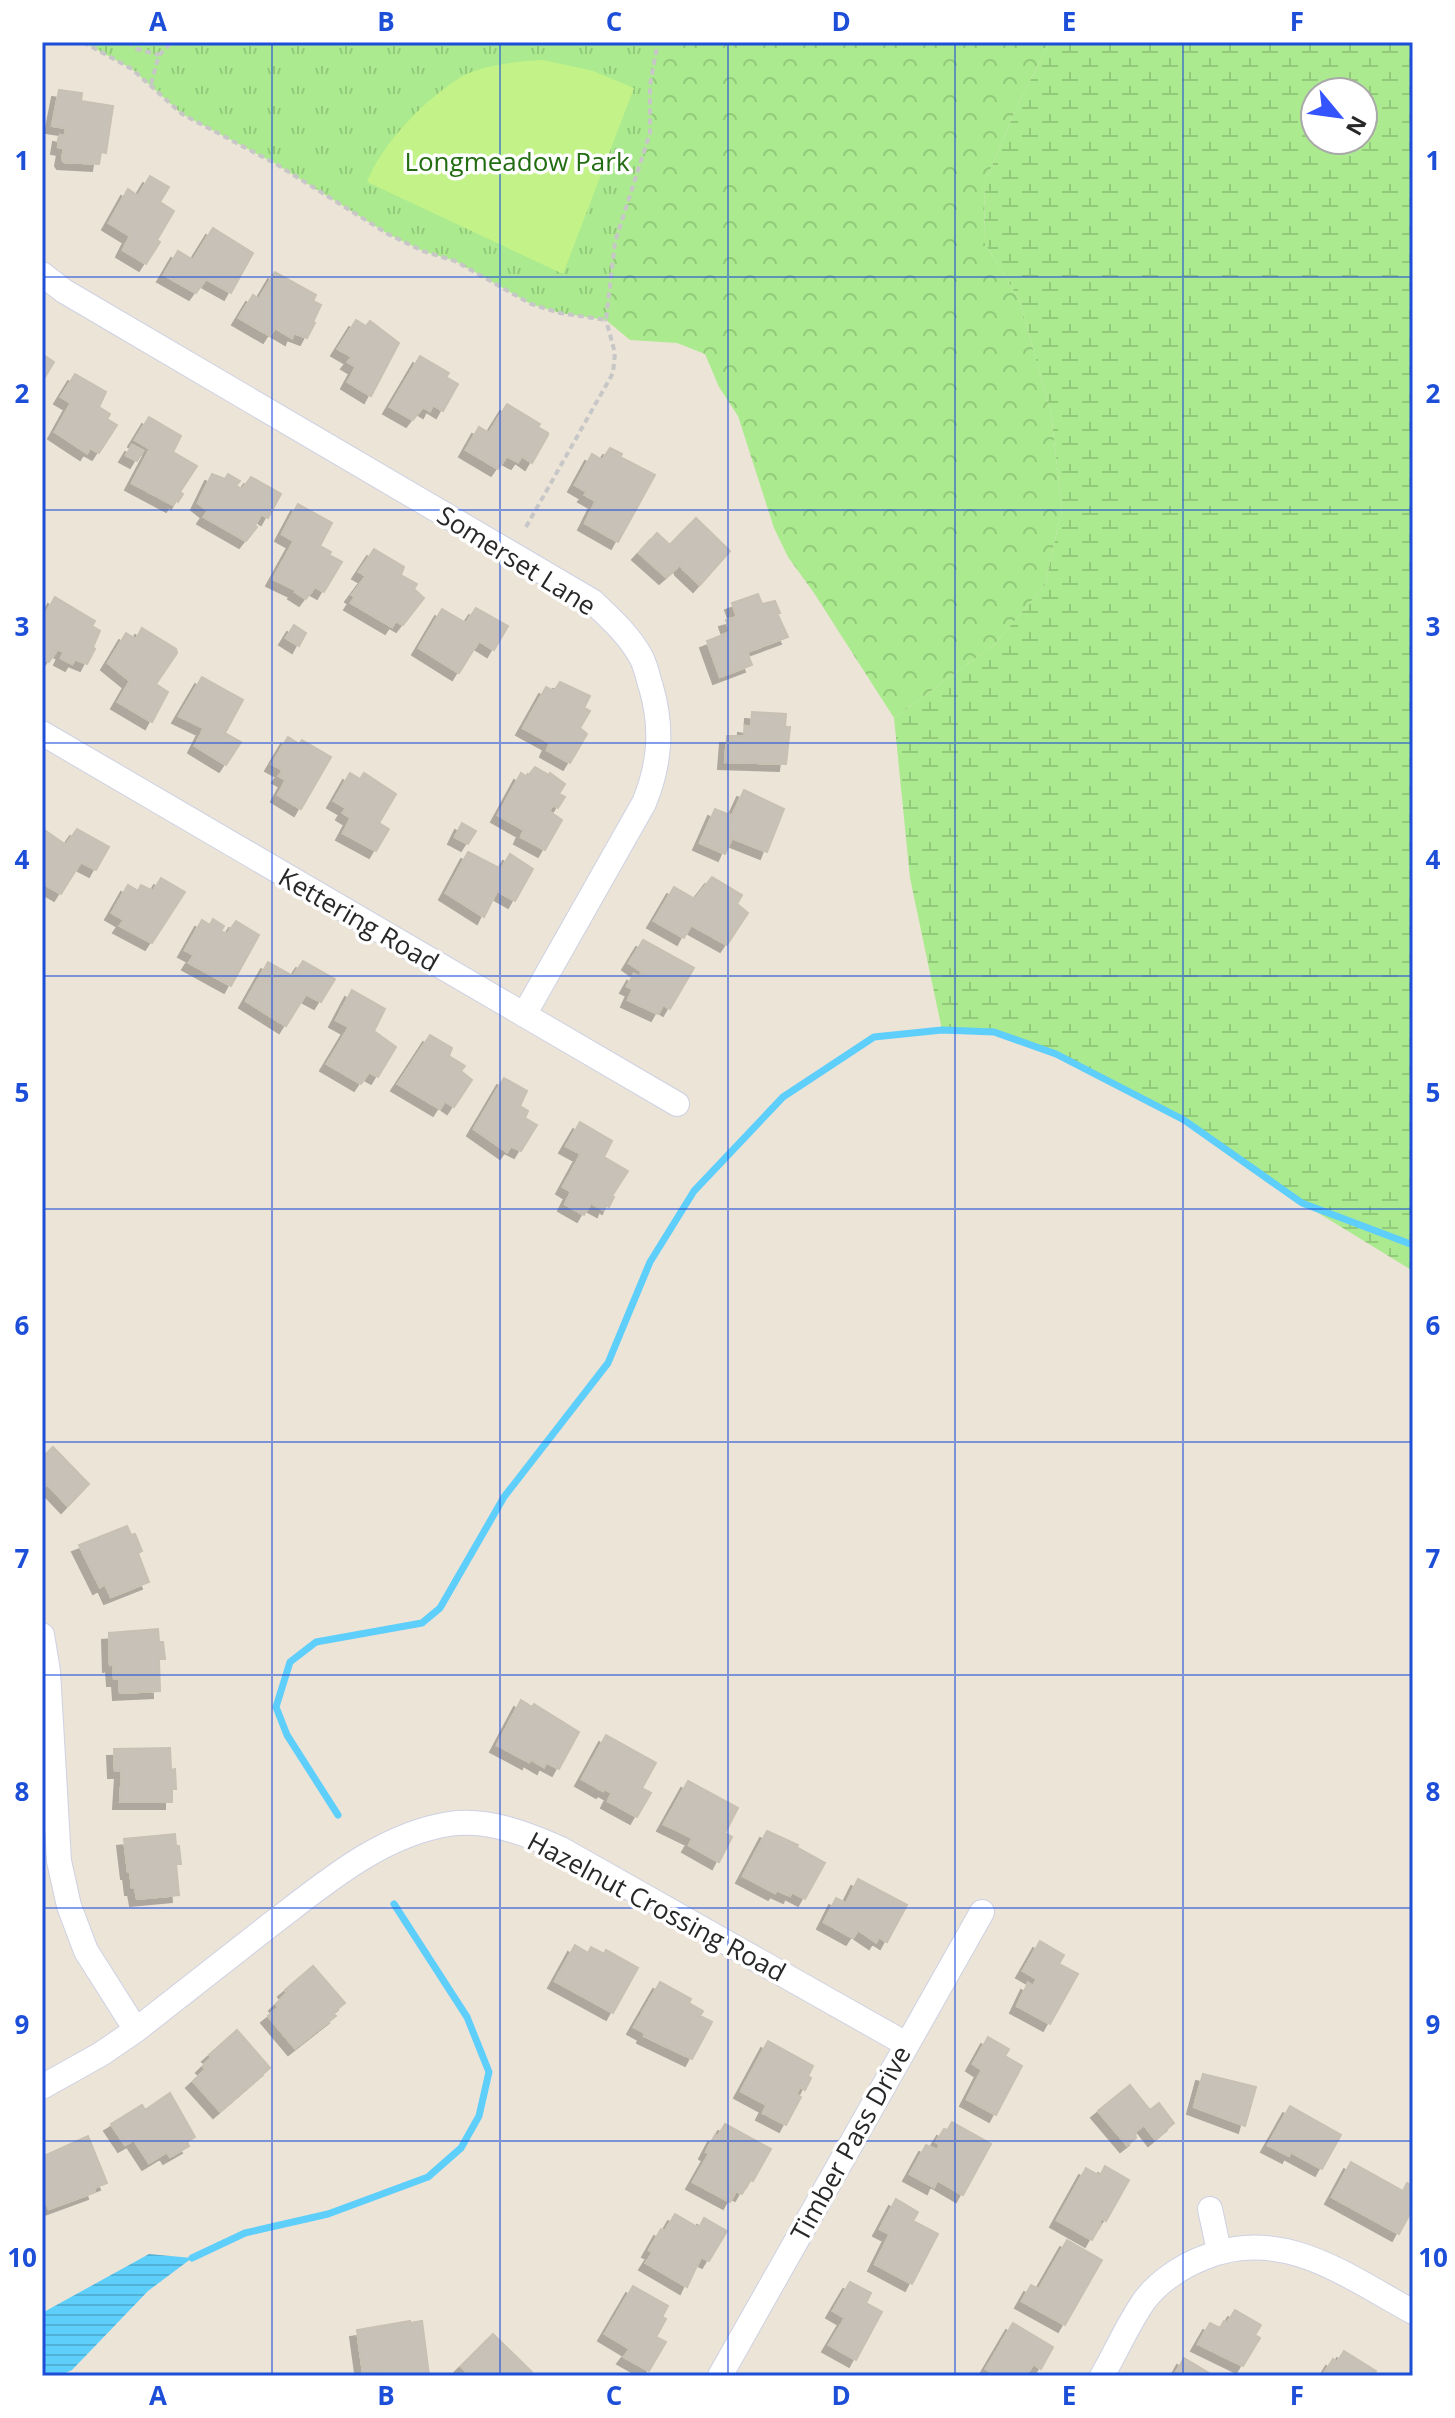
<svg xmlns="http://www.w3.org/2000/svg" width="1455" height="2418" font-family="'Open Sans',sans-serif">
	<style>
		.forest { fill: url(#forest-crowns) }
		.wetland { fill: url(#wetland-marsh); fill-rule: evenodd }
		.park { fill: url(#park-tufts) }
		.pitch { fill: #c3f388 }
		.water { fill: url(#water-rules) }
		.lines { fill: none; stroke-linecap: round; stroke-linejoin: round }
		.stream { stroke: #5ecefb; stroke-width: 7 }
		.building { fill: #c8c1b8; stroke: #c8c0b2; stroke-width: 2; filter: url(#shadow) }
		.minor-casing { stroke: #cdd1e3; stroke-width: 26 }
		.path { stroke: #c7c7c7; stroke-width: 4; stroke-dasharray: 6 4; stroke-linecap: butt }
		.minor { stroke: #fff; stroke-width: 24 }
		.grid { fill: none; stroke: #1d4ed8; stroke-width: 2; stroke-opacity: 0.55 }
		.labels { text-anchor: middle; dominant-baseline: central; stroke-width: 7; stroke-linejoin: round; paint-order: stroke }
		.park-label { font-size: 26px; fill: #226c12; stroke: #fff }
		.street-label { font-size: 26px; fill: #282828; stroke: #fff }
		.neatline { fill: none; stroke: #1d4ed8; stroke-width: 3 }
		.grid-label { font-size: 26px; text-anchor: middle; font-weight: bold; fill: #1d4ed8 }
	</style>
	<defs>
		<pattern id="forest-crowns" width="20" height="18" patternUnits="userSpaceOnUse" patternTransform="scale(2)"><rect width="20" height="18" fill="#abea8e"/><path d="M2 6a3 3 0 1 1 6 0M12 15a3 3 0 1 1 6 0" fill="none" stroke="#93c97a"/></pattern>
		<pattern id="wetland-marsh" width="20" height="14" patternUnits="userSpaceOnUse" patternTransform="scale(2)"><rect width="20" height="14" fill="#abea8e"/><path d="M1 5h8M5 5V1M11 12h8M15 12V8" fill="none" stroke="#93c97a"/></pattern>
		<pattern id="park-tufts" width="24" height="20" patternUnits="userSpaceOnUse" patternTransform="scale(2)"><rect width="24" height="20" fill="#abea8e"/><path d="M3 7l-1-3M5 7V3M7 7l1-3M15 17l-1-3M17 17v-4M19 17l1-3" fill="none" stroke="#93c97a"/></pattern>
		<pattern id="water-rules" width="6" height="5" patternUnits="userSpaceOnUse" patternTransform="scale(2)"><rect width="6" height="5" fill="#5ecefb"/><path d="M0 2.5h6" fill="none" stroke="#52b1d7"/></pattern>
		<filter id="shadow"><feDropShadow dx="-7" dy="7" stdDeviation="0" flood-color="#0004"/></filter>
	</defs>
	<rect width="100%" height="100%" fill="#ede4d8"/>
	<!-- forest -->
	<path class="forest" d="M658 42H1050L1019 102 985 182 984 242 1019 299 1051 413 1062 509 1045 585 995 644 894 718 814 593 788 557 774 528 738 416 719 387 705 354 677 343 630 340 606 320 615 242 650 133V85Z"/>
	<!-- wetland -->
	<path class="wetland" d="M1050 42H1413V1271L1302 1203 1184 1120 1056 1054 994 1032 942 1030 910 878 894 718 995 644 1045 585 1062 509 1051 413 1019 299 984 242 985 182 1019 102ZM1315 92H1363V140H1315Z"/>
	<!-- park -->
	<path class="park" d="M83 42H658L650 85V133L615 242 606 320 560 313 531 304 455 261 423 251 388 234 276 164 182 114 132 69Z"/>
	<!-- pitch -->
	<path class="pitch" d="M543 60 593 71 634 88 563 274 367 182C381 144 428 96 463 76 483 65 520 61 543 60Z"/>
	<!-- water -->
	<path class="water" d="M149 2254 192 2258 148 2291 72 2370 59 2376H42V2313Z"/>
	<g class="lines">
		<!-- stream -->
		<path class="stream" d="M338 1815 287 1735 276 1707 290 1662 316 1642 422 1623 440 1608 504 1497 608 1363 650 1262 694 1191 783 1097 874 1037 942 1030 994 1032 1056 1054 1184 1120 1302 1203 1413 1245
			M192 2258 245 2233 328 2214 428 2177 461 2148 479 2116 489 2072 467 2017 394 1904"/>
	</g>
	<!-- building -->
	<path class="building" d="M59 90 82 93 81 101 113 106 106 153 101 152 99 164 64 162 62 159 64 148 58 147 60 135 65 136 66 128 52 126Z
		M150 176 169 187 160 202 174 211 157 240 160 242 146 264 123 250 130 236 109 223 128 189 138 196Z
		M213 228 253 253 231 293 206 279 196 293 164 275 178 251 193 260Z
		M275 272 316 295 313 301 321 305 313 322 315 323 307 338 294 333 292 338 275 328 270 336 239 318 253 295 259 299Z
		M356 320 366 326 370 321 399 343 371 396 348 382 356 367 348 362 352 357 338 349Z
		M42 354 54 362 42 382Z
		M420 356 449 373 446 377 458 384 443 411 433 405 430 411 423 407 413 420 390 407Z
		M75 374 106 392 99 407 110 414 107 419 117 425 99 453 90 448 87 453 55 432 71 403 61 397Z
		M507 404 540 424 538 427 548 433V435L532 463 522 456 518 462 507 456 498 469 466 450 479 427 489 433Z
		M149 417 181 436 173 452 197 466 180 492 183 494 178 502 176 500 173 505 132 483 150 449 135 440Z
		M132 445 143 451 137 461 126 455Z
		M610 448 622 454 620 457 655 475 618 542 585 523 596 501 585 495 587 492 575 485 592 454 602 460Z
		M212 474 225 479 228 474 240 481 236 486 242 489 251 477 281 494 268 518 261 514 255 526 257 527 246 541 204 517 208 511 198 503Z
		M298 504 332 523 320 546 331 552 329 555 342 562 324 592 315 587 306 599 295 592 296 590 273 579 294 541 282 534Z
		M696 518 730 551 700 585 682 568 681 564 666 577 639 553 657 533 670 545Z
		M374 549 404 567 401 575 417 584 414 589 424 598 403 625 396 621 392 627 351 603 355 597 352 595 366 576 359 572Z
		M758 594 762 604 775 601 780 613H777L788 637 747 652 752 665 720 677 707 641 730 632 726 620 737 617 732 603Z
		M55 597 95 621 92 626 100 631 93 647 95 649 87 664 75 659 72 664 61 658 64 652 58 649 49 662 42 658V620Z
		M476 608 508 626 494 650 479 641 459 673 419 648 442 609 466 623Z
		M294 625 306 633 299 646 286 638Z
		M142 628 176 649 177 653 156 684 168 692 152 722 118 702 130 681 108 663 126 633 136 639Z
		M202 677 243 700 225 733 241 742 226 765 195 746 204 728 179 716Z
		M560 682 590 696 584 708 590 711 580 728 587 734 570 763 547 750 550 743 523 728 546 687 554 691Z
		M752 712 786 714 785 727H790L786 764 725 762 727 736H744L745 726 751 727Z
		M288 737 299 744 302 740 331 757 301 809 278 795 286 780 279 776 283 770 272 764Z
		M535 767 549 775 550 773 565 784 559 794 565 797 558 808 553 805 549 811 562 820 545 850 521 837 524 830 498 815 521 773 527 777Z
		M350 773 360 779 364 773 396 794 379 823 389 829 376 851 343 833 351 818 343 813 346 808 334 801Z
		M744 790 784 809 767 852 732 838 725 854 700 843 715 809 732 816Z
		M462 823 476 831 468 844 455 837Z
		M43 829 66 845 77 829 109 847 96 870 81 862 61 894 42 883Z
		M468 852 501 869 510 854 533 869 515 901 497 891 484 917 446 893Z
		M712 877 742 895 737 904 748 913 727 945 691 925 684 938 654 921 674 887 695 899Z
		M161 878 185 892 152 943 120 926 124 920 112 913 128 885 138 891 141 885 153 891Z
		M213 919 224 926 221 931 227 934 236 921 259 935 231 986 189 963 194 955 185 950 202 920 210 925Z
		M643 940 694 968 670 1009 663 1005 658 1014 628 1000 633 989 627 986 634 974 639 977 642 972 629 963Z
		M303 961 335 979 321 1002 306 994 286 1026 246 1001 268 962 293 976Z
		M352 990 385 1009 374 1031 396 1047 378 1077 369 1072 361 1084 327 1064 349 1027 336 1020Z
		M430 1035 452 1048 449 1056 465 1066 461 1071 472 1080 454 1107 445 1101 440 1109 398 1084Z
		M504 1078 527 1091 520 1106 528 1111 525 1118 537 1125 521 1151 511 1146 507 1152 474 1129Z
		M580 1122 612 1141 604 1157 628 1171 612 1196 614 1197 609 1207 606 1205 604 1210 591 1203 584 1215 565 1204 571 1192 563 1187 581 1154 566 1146Z
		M53 1447 89 1484 68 1506 47 1484 42 1489V1458Z
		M127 1526 131 1535 135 1534 142 1551 138 1553 149 1582 111 1597 105 1584 100 1587 79 1545Z
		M158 1629 159 1642H163L165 1659H159L160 1691 120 1693 119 1679H114L113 1664 110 1665 109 1633Z
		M521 1700 532 1707 534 1704 579 1732 559 1769 546 1762 544 1767 530 1759 529 1762 497 1745Z
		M606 1735 656 1763 642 1788 651 1793 637 1817 608 1801 612 1793 605 1789 603 1791 582 1779Z
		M170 1748 171 1770 175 1769 176 1789H172V1802H120L122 1771H115L114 1749Z
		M688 1781 738 1808 725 1833 732 1837 719 1862 689 1845 693 1838 664 1824Z
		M767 1831 798 1845 796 1847 825 1863 805 1899 792 1892 790 1896 777 1890 775 1893 743 1876Z
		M175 1834 176 1846H179L181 1864H176L179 1895 137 1899 135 1888H132L130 1872H128L124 1839Z
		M858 1879 907 1905 887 1942 879 1937 876 1942 858 1930 853 1938 824 1922 836 1898 846 1903Z
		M1040 1941 1064 1955 1059 1964 1078 1974 1050 2024 1017 2006 1028 1983 1033 1986 1037 1979 1023 1971Z
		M575 1945 588 1953 591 1947 604 1954 606 1950 638 1968 613 2013 555 1981Z
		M313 1966 345 2003 333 2013 336 2016 295 2048 268 2016 279 2007 276 2004 287 1993 285 1990Z
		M660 1982 691 1999 689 2003 703 2011 700 2016 712 2022 692 2059 644 2036 645 2033 634 2027Z
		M237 2030 270 2068 220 2111 193 2081 206 2069 203 2066 212 2057 209 2055Z
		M988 2037 1009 2049 1005 2056 1022 2066 996 2115 967 2099 982 2070 973 2064Z
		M768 2041 813 2066 808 2076 811 2078 805 2090 800 2087 796 2094 801 2097 786 2125 763 2113 767 2105 741 2091Z
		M1203 2074 1256 2087 1245 2126 1194 2107Z
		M1130 2085 1150 2110 1159 2103 1174 2123 1155 2139 1144 2125 1135 2132 1136 2138 1127 2145 1098 2111Z
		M170 2093 195 2137 187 2142 189 2146 170 2157 167 2152 149 2163 134 2140 125 2145 111 2124 142 2105 145 2110Z
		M1290 2106 1341 2135 1322 2169 1291 2152 1289 2156 1268 2145Z
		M952 2122 991 2144 963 2195 937 2180 934 2187 910 2174 926 2145 937 2150 940 2145 936 2142 944 2129 947 2131Z
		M725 2124 771 2149 753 2181 750 2180 742 2194 736 2191 730 2202 693 2182 709 2154 706 2152 715 2135 718 2136Z
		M88 2136 107 2183 94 2188 95 2192 49 2209 42 2193V2157Z
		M1351 2162 1403 2191 1407 2183 1413 2186V2208L1399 2234 1332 2197Z
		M1105 2166 1129 2180 1106 2221 1101 2218 1099 2223 1101 2224 1092 2240 1057 2220 1086 2168 1100 2176Z
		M896 2199 918 2212 913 2221 938 2234 912 2284 875 2264 890 2234 880 2229Z
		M675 2214 699 2228 704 2218 727 2231 709 2261 701 2257 687 2287 646 2263 653 2252 649 2250 661 2229 665 2231Z
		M1067 2240 1102 2260 1065 2325 1022 2301 1031 2285 1039 2289Z
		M850 2282 871 2293 866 2303 882 2312 856 2360 829 2345 845 2318 833 2311Z
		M633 2286 668 2306 662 2317 666 2319 656 2337 666 2342 649 2371 624 2357 630 2349 605 2334Z
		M1235 2310 1261 2325 1255 2335 1260 2338 1243 2366 1198 2344 1210 2323 1220 2328 1224 2321 1227 2323Z
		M410 2321V2323L422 2321 429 2375 377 2376 376 2371 363 2373 357 2330Z
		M1013 2323 1053 2347 1041 2369 1033 2364 1026 2376H998L986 2369Z
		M493 2334 532 2372 528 2376H464L467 2373 461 2366Z
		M1344 2351 1376 2371 1373 2376 1323 2375 1333 2359 1337 2362Z
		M1184 2358 1214 2376H1174Z"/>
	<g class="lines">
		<defs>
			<path id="minor" d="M42 274 64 291 592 601C610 618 629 635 641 657 646 666 648 678 651 687 663 728 660 764 644 803L524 1015
				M42 733 677 1104
				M42 1635 48 1671 59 1861 69 1906 86 1951 136 2030
				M42 2087 101 2054 136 2030C180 1995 225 1960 270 1925 324 1884 380 1835 449 1824 487 1818 527 1834 561 1849L906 2044
				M1210 2209 1219 2251
				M720 2376 982 1912
				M1102 2376C1116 2352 1128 2324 1144 2301 1158 2282 1182 2266 1203 2258 1281 2225 1347 2276 1413 2312"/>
		</defs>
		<!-- minor casing -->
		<use href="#minor" class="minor-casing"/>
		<!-- path -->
		<path class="path" d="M83 42 132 69 182 114 276 164 388 234 423 251 455 261 531 304 560 313 606 320 615 242 650 133V85L658 42
			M128 42 137 49 159 55
			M151 84 159 55 172 42
			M526 527 613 373 615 353 606 320"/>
		<!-- minor -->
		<use href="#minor" class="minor"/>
	</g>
	<!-- grid -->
	<path class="grid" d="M272 42V2376M500 42V2376M728 42V2376M955 42V2376M1183 42V2376M42 277H1413M42 510H1413M42 743H1413M42 976H1413M42 1209H1413M42 1442H1413M42 1675H1413M42 1908H1413M42 2141H1413"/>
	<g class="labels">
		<!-- park labels -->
		<g class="park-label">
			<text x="517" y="161">Longmeadow Park</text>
		</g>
		<!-- street labels -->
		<g class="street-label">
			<text transform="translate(517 560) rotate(32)">Somerset Lane</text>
			<text transform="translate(359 919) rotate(30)">Kettering Road</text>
			<text transform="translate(657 1906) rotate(28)">Hazelnut Crossing Road</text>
			<text transform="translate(850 2143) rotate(-61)">Timber Pass Drive</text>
		</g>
	</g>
	<!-- border -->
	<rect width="1455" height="2418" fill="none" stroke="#ffffff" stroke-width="88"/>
	<!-- north arrow -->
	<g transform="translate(1339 116) rotate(119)"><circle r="38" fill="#ffffff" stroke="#a9a9a9" stroke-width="2"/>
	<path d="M0-6L14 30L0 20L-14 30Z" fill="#3354ff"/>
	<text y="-12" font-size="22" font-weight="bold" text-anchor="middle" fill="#282828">N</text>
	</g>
	<rect x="44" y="44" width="1367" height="2330" class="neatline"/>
	<g class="grid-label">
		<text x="158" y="31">A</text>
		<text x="386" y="31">B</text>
		<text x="614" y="31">C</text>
		<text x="841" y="31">D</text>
		<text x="1069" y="31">E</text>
		<text x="1297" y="31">F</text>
		<text x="22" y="170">1</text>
		<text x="1433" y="170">1</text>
		<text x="22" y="403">2</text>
		<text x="1433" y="403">2</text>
		<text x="22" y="636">3</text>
		<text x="1433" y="636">3</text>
		<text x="22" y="869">4</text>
		<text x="1433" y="869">4</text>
		<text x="22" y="1102">5</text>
		<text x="1433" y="1102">5</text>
		<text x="22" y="1335">6</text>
		<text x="1433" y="1335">6</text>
		<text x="22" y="1568">7</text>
		<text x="1433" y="1568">7</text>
		<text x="22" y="1801">8</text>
		<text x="1433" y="1801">8</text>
		<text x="22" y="2034">9</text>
		<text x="1433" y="2034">9</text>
		<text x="22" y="2267">10</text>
		<text x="1433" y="2267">10</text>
		<text x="158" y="2405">A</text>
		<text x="386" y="2405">B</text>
		<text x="614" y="2405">C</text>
		<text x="841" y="2405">D</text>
		<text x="1069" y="2405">E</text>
		<text x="1297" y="2405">F</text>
	</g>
</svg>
